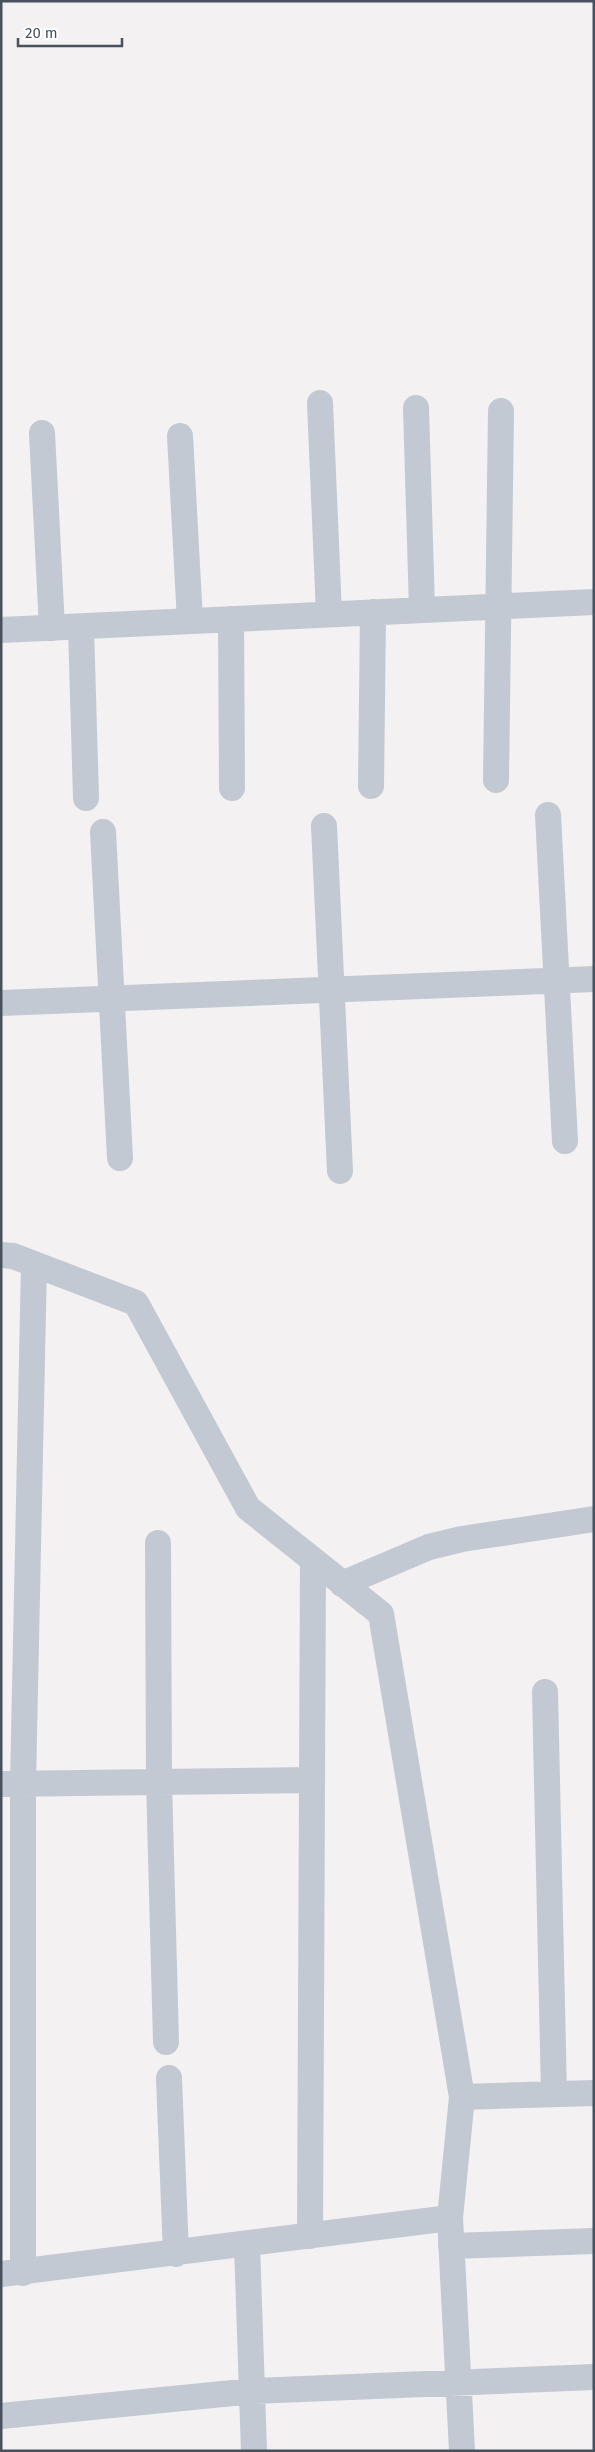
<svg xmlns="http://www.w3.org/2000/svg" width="595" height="2452" font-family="'Fira Sans',sans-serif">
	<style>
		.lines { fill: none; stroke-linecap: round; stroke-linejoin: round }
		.street { stroke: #c2c9d2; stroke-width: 26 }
	</style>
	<rect width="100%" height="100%" fill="#f3f1f1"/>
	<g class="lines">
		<!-- street -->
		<path class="street" d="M320 403 329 614
			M416 408 422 609
			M42 433 52 628
			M180 436 190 621
			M231 619 232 788
			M81 627 86 798
			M1 630 594 602
			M496 780 501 411
			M371 786 373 612
			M548 815 565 1141
			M324 826 340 1171
			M103 832 120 1158
			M1 1003 594 979
			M1 1255 13 1256 136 1303 248 1508 381 1614 462 2097 450 2218 462 2451
			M158 1543 159 1782 166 2042
			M342 1584 429 1547 462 1539 594 1519
			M545 1692 554 2094
			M1 1784 312 1780
			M169 2078 176 2254
			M462 2097 594 2093
			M310 2236 313 1560
			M247 2245 254 2451
			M451 2246 594 2241
			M23 2273V1784L34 1264
			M1 2274 450 2218
			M1 2416 253 2391 594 2377"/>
	</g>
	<!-- border -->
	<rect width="595" height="2452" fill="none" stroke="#48525e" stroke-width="5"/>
	<!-- scale -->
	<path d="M18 38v8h104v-8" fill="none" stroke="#48525e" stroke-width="2.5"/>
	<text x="25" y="38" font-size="15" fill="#48525e" stroke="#ffffff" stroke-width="4" paint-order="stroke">20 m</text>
</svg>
